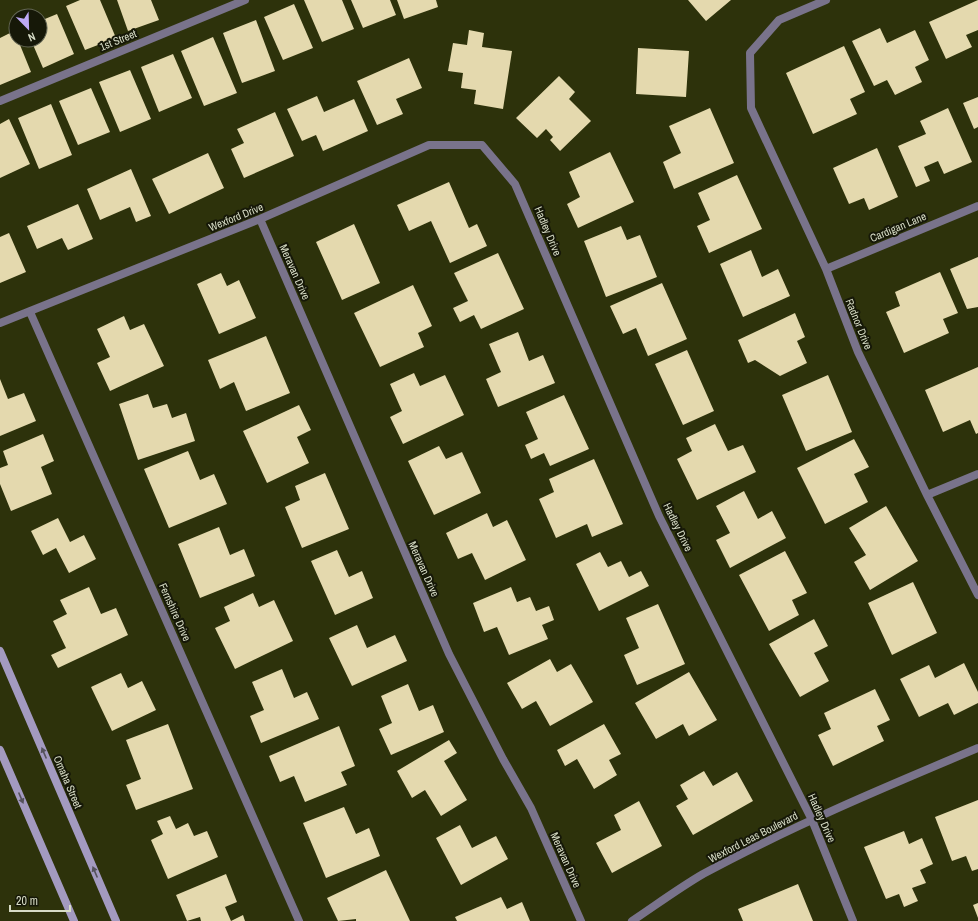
<svg xmlns="http://www.w3.org/2000/svg" width="978" height="921" font-family="'Archivo Narrow',sans-serif">
	<style>
		.building { fill: #e4d9ae }
		.lines { fill: none; stroke-linecap: round; stroke-linejoin: round }
		.street { stroke: #79738b; stroke-width: 8 }
		.secondary { stroke: #a39ac0; stroke-width: 8 }
		.oneway { fill: #55525b }
		.labels { text-anchor: middle; dominant-baseline: central; stroke-width: 4; stroke-linejoin: round; paint-order: stroke }
		.street-label { font-size: 11px; fill: #d7dcc6; stroke: #161808 }
	</style>
	<rect width="100%" height="100%" fill="#2d320b"/>
	<!-- building -->
	<path class="building" d="M80 0H100L116 38 85 50 66 6Z
		M117 0H151L159 20 128 31Z
		M304 0H342L354 29 322 42Z
		M351 0H390L396 15 363 28Z
		M397 0H436L438 7 404 19Z
		M688 0H731L706 21Z
		M978 0V30L966 35 972 47 946 59 929 22Z
		M294 4 313 48 283 60 264 17Z
		M57 14 74 54 43 68 31 40H40V21Z
		M256 20 275 71 242 83 223 33Z
		M880 28 887 43 915 30 929 60 915 67 922 82 895 95 887 80 874 86 852 41Z
		M469 30 484 33 482 47 512 51 503 109 474 104 476 90 461 88 463 73 448 71 453 43 467 45Z
		M14 31 16 40H18L31 72 0 85V38Z
		M213 37 237 93 204 106 181 51Z
		M844 46 865 92 850 99 857 114 813 134 786 73Z
		M638 48 689 51 686 97 636 94Z
		M173 54 192 98 159 112 141 67Z
		M409 58 422 88 396 99 403 114 377 125 357 81Z
		M130 70 151 119 120 132 99 82Z
		M559 76 575 92 569 99 591 121 560 151 550 140 553 137 546 129 537 138 516 118Z
		M91 88 110 132 78 145 59 101Z
		M317 96 324 112 354 99 368 131 323 151 316 135 302 141 287 109Z
		M978 97V127L974 129 963 103Z
		M51 104 72 155 39 169 18 118Z
		M710 108 734 163 674 189 663 162 681 153 669 126Z
		M948 108 972 162 944 174 938 161 924 167 930 181 916 187 898 146 926 134 920 121Z
		M275 112 294 156 244 178 231 149 244 143 237 129Z
		M9 119 30 164 0 178V124Z
		M877 148 898 197 869 210 864 198 849 204 833 168Z
		M610 152 634 202 578 228 567 204 580 197 569 172Z
		M208 153 224 188 169 214 152 179Z
		M131 169 151 216 136 222 130 207 100 220 87 189Z
		M737 175 762 229 709 253 697 226 710 220 698 193Z
		M449 182 469 228 477 224 487 246 450 263 431 221 409 231 397 205Z
		M78 204 93 239 68 250 62 238 37 249 27 226Z
		M354 224 380 283 342 300 316 242Z
		M621 226 627 240 640 235 657 277 606 297 584 241Z
		M9 233 26 272 0 283V237Z
		M751 250 762 277 778 269 790 296 743 317 720 264Z
		M498 253 524 309 481 329 474 315 460 322 453 308 468 301 454 273Z
		M978 257V307L967 309 950 269Z
		M940 272 958 313 943 319 949 333 904 353 886 312 900 306 895 292Z
		M221 273 227 286 239 280 256 318 219 334 197 284Z
		M662 283 687 339 648 356 636 328 623 334 610 306Z
		M413 285 432 326 418 333 424 347 380 367 354 313Z
		M795 313 805 337 797 341 807 363 780 376 755 360 748 363 738 340Z
		M124 316 130 330 144 324 164 366 110 391 97 363 110 357 97 329Z
		M518 332 529 361 543 355 555 383 498 407 486 379 501 372 489 344Z
		M266 336 290 393 246 411 234 382 220 389 208 360Z
		M687 350 714 411 683 425 655 364Z
		M978 367V433L976 434 970 420 943 432 925 390Z
		M414 373 420 386 445 375 464 415 403 444 390 417 402 411 390 384Z
		M828 375 852 432 806 451 782 395Z
		M0 379 8 399 24 393 36 421 0 436Z
		M148 394 153 408 167 404 172 418 186 413 195 441 138 460 119 404Z
		M564 395 589 449 550 466 544 453 531 459 525 445 538 439 526 412Z
		M299 405 311 430 297 437 309 463 267 483 243 431Z
		M715 424 728 451 743 445 756 472 697 500 677 459 692 451 686 438Z
		M43 434 54 461 41 467 52 494 11 511 0 484V468L8 465 3 451Z
		M854 439 869 467 854 474 868 502 825 524 797 468Z
		M439 446 446 459 462 452 481 493 434 515 408 461Z
		M188 451 200 480 214 474 227 504 169 528 144 469Z
		M594 459 623 524 592 537 587 524 556 538 539 499 554 492 549 479Z
		M325 473 349 529 302 548 285 507 300 500 295 486Z
		M744 491 758 519 772 511 786 538 730 568 716 540 730 533 716 506Z
		M886 506 918 561 870 590 854 562 866 555 849 528Z
		M487 513 493 527 507 520 526 560 485 580 472 553 458 559 446 533Z
		M58 518 70 542 84 535 96 559 69 573 56 548 43 555 31 531Z
		M219 527 230 555 244 549 255 576 200 598 178 544Z
		M337 550 349 577 362 571 373 598 335 615 311 561Z
		M785 551 807 593 792 600 799 615 769 631 739 575Z
		M600 552 608 567 621 561 629 577 641 571 649 586 599 611 576 564Z
		M913 582 937 633 892 655 868 603Z
		M89 587 101 614 116 608 128 635 58 668 51 655 66 648 53 621 67 614 60 600Z
		M511 587 517 602 530 597 536 611 549 606 554 620 542 625 548 639 509 655 497 627 484 632 473 603Z
		M253 593 259 607 274 600 293 641 235 669 215 628 230 621 224 607Z
		M658 604 685 664 637 685 624 655 639 648 626 618Z
		M814 619 828 646 814 653 829 681 800 697 769 644Z
		M357 625 367 648 395 635 407 661 352 686 329 638Z
		M550 659 557 672 571 664 593 702 550 726 536 701 522 709 507 683Z
		M964 663 978 692V703L954 715 948 703 919 717 900 679 929 665 935 678Z
		M282 669 294 698 307 692 319 719 261 743 250 716 264 710 252 682Z
		M689 672 717 720 689 736 683 724 656 739 635 703Z
		M121 673 128 688 142 681 156 710 112 731 91 687Z
		M408 684 419 711 433 705 444 732 391 755 379 729 392 723 381 696Z
		M875 689 890 720 877 726 884 741 833 766 818 735 831 729 824 713Z
		M168 724 193 789 136 810 126 785 141 779 126 740Z
		M604 724 621 754 609 760 617 775 594 789 577 759 565 766 557 750Z
		M339 726 355 766 341 772 347 785 305 802 294 776 280 782 269 756Z
		M449 740 457 753 444 761 467 800 441 816 425 790 412 798 397 771Z
		M704 771 713 786 737 772 753 801 693 835 676 806 688 799 680 785Z
		M978 800V869L972 871 966 856 952 861 935 817Z
		M639 801 662 846 612 873 596 843 621 830 614 815Z
		M344 807 356 834 369 828 380 856 326 878 303 823Z
		M170 816 176 829 188 823 194 836 207 831 218 857 168 879 151 840 163 834 157 821Z
		M460 825 472 848 496 836 508 859 461 885 436 838Z
		M904 831 909 844 922 838 933 864 920 870 926 883 912 888 918 901 904 907 899 894 886 899 864 847Z
		M386 870 410 921H356V919L338 921 327 898Z
		M226 874 237 902 225 907 231 921 243 915 245 921H201L200 917 187 921 176 895Z
		M798 884 813 921H743L738 909Z
		M501 897 507 909 522 902 530 921H457L455 917Z
		M978 903V918L973 905Z"/>
	<g class="lines">
		<!-- street -->
		<path class="street" d="M826 0 779 20 750 53 751 108 826 269 858 352 927 495 978 595
			M0 101 245 0
			M260 219 449 654 503 759 531 808 581 921
			M826 269 978 206
			M30 312 299 921
			M0 323 260 219 429 145H482L515 184 659 516 812 820 853 921
			M927 495 978 474
			M632 921C656 905 679 888 703 874 792 826 885 787 978 748"/>
		<!-- secondary -->
		<path class="secondary" d="M0 651 116 921
			M0 750 74 921"/>
	</g>
	<!-- one-way arrows -->
	<defs><path id="oneway-solid" d="M-6-.8H1V-3.2L6.5 0L1 3.2V.8H-6Z"/></defs>
	<g class="oneway">
		<use href="#oneway-solid" transform="translate(44 753) rotate(-113)"/>
		<use href="#oneway-solid" transform="translate(21 798) rotate(67)"/>
		<use href="#oneway-solid" transform="translate(95 872) rotate(-113)"/>
	</g>
	<g class="labels">
		<!-- street labels -->
		<g class="street-label">
			<text transform="translate(118 40) rotate(-22)">1st Street</text>
			<text transform="translate(236 217) rotate(-22)">Wexford Drive</text>
			<text transform="translate(898 227) rotate(-23)">Cardigan Lane</text>
			<text transform="translate(548 231) rotate(67)">Hadley Drive</text>
			<text transform="translate(295 272) rotate(66)">Meravan Drive</text>
			<text transform="translate(859 324) rotate(68)">Radnor Drive</text>
			<text transform="translate(678 527) rotate(64)">Hadley Drive</text>
			<text transform="translate(424 569) rotate(66)">Meravan Drive</text>
			<text transform="translate(175 612) rotate(66)">Fernshire Drive</text>
			<text transform="translate(68 782) rotate(67)">Omaha Street</text>
			<text transform="translate(822 818) rotate(66)">Hadley Drive</text>
			<text transform="translate(753 837) rotate(-27)">Wexford Leas Boulevard</text>
			<text transform="translate(566 860) rotate(66)">Meravan Drive</text>
		</g>
	</g>
	<!-- north arrow -->
	<g transform="translate(28 28) rotate(157)"><circle r="19" fill="#161808" stroke="#636654"/>
	<path d="M0-3L7 15L0 10L-7 15Z" fill="#bea9f5"/>
	<text y="-6" font-size="11" font-weight="bold" text-anchor="middle" fill="#d7dcc6">N</text>
	</g>
	<!-- scale -->
	<path d="M10 905v6h60v-6" fill="none" stroke="#d7dcc6" stroke-width="2"/>
	<text x="16" y="905" font-size="12" fill="#d7dcc6" stroke="#161808" stroke-width="3" paint-order="stroke">20 m</text>
</svg>
